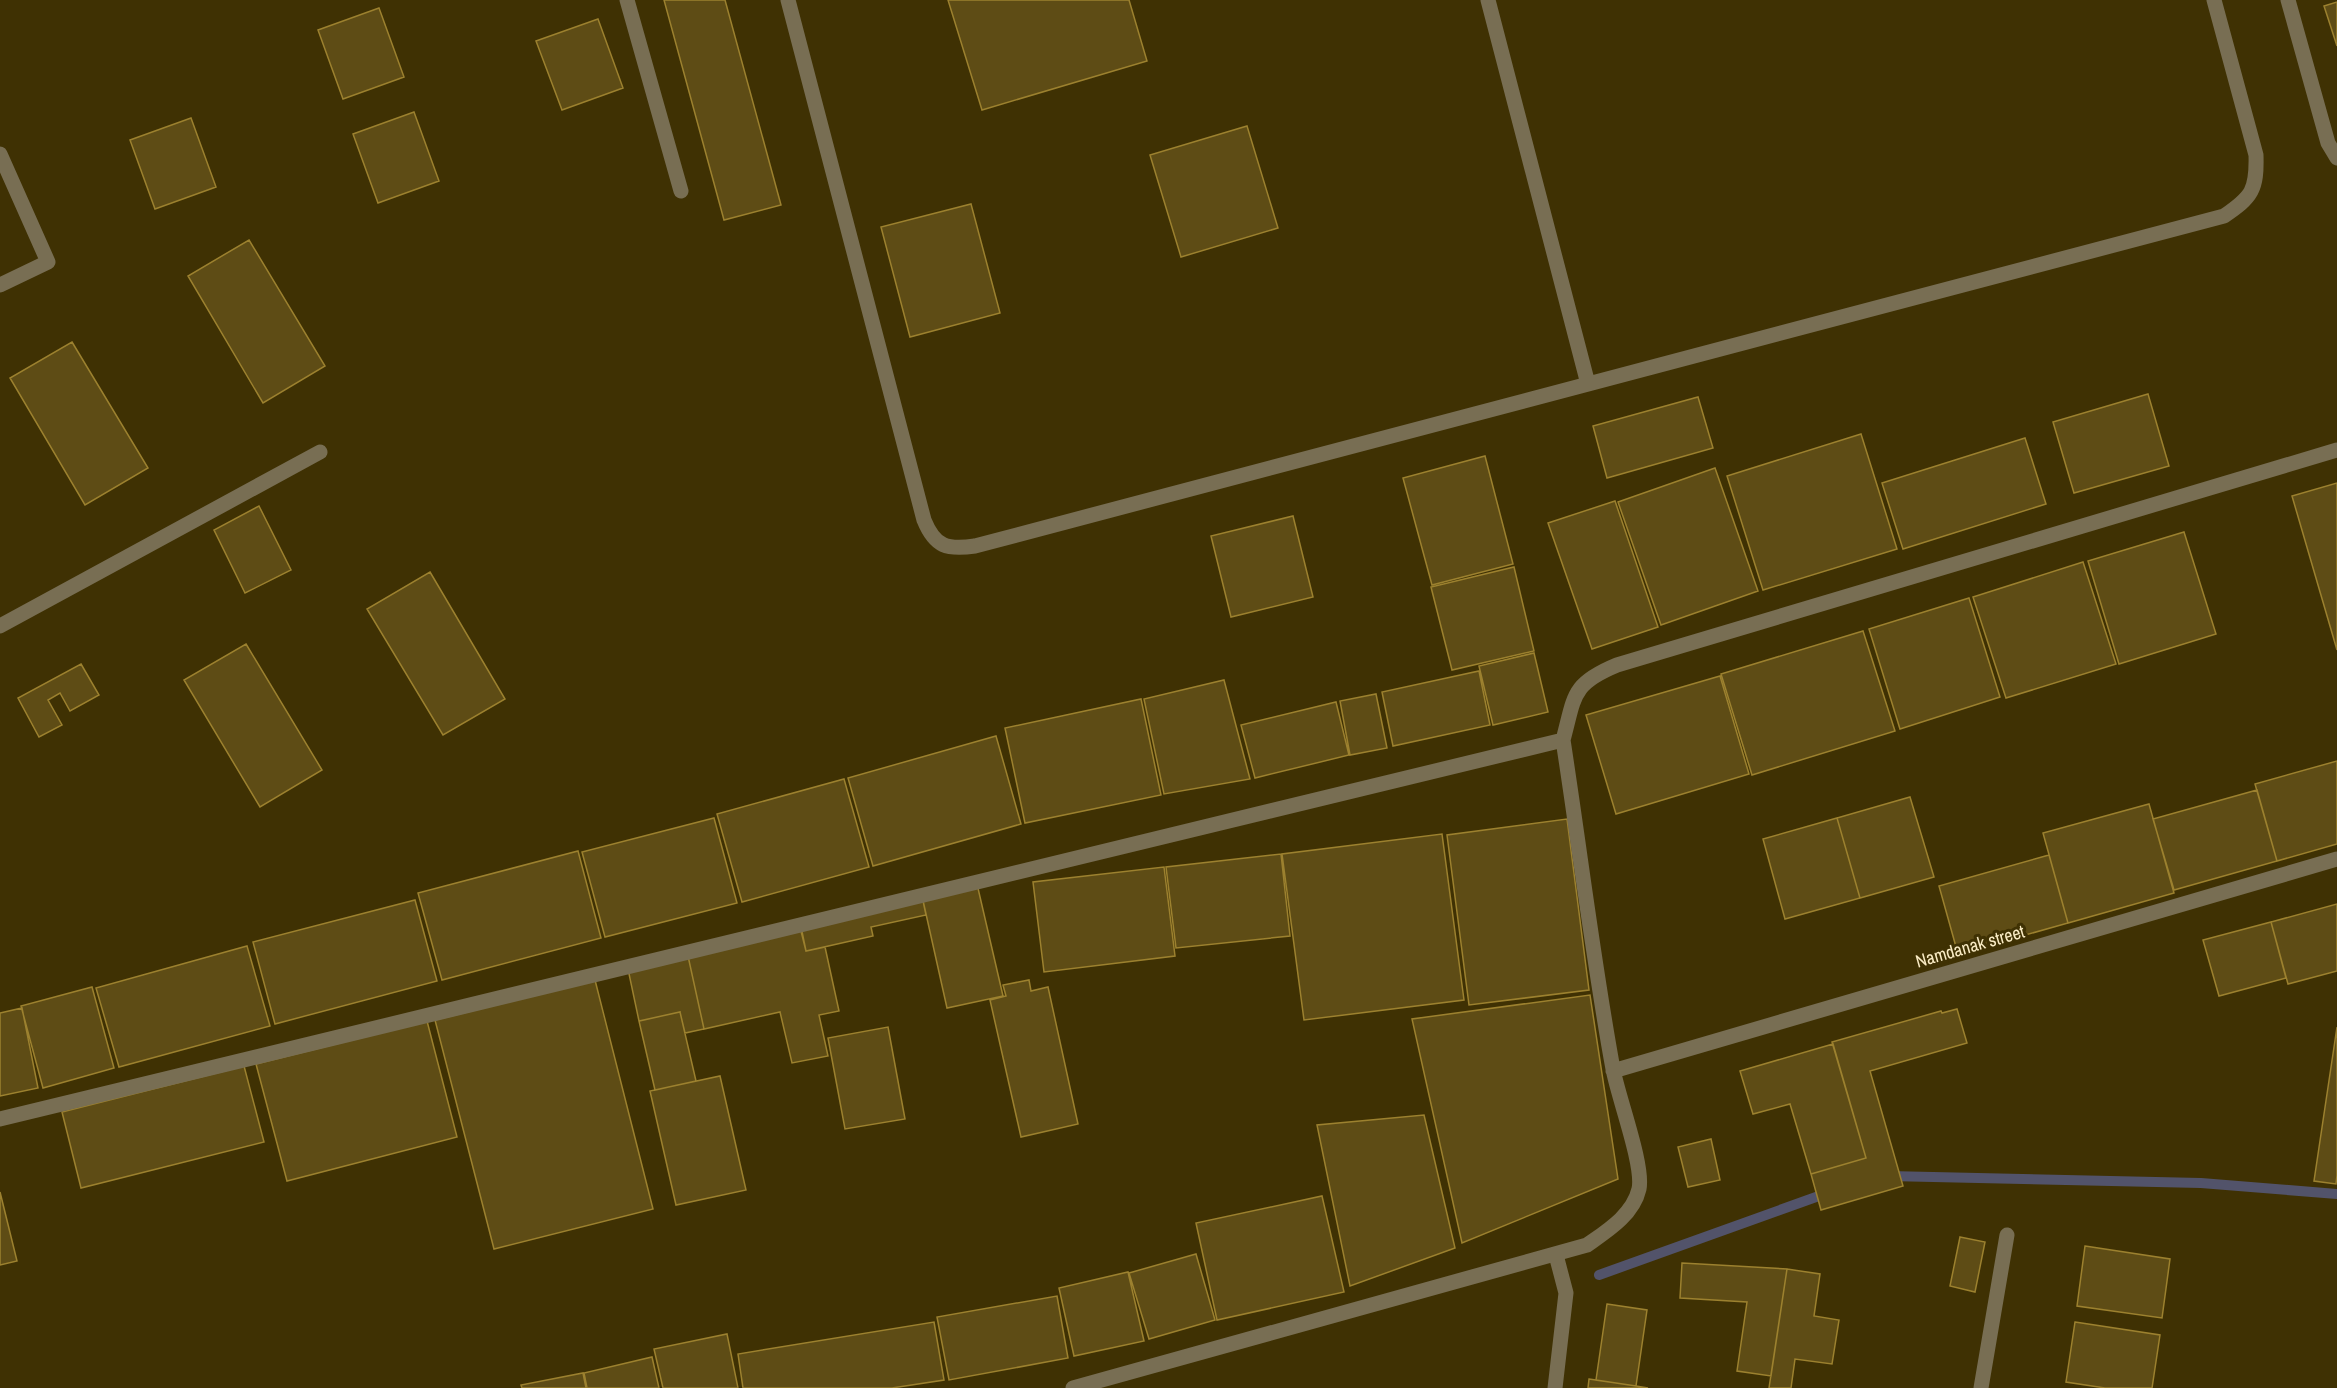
<svg xmlns="http://www.w3.org/2000/svg" width="2337" height="1388" font-family="'Archivo Narrow',sans-serif">
	<style>
		.lines { fill: none; stroke-linecap: round; stroke-linejoin: round }
		.stream { stroke: #52536a; stroke-width: 10 }
		.building { fill: #5e4c15; stroke: #9c812f; stroke-width: 1.5 }
		.minor { stroke: #786e53; stroke-width: 15 }
		.labels { text-anchor: middle; dominant-baseline: central; stroke-width: 6; stroke-linejoin: round; paint-order: stroke }
		.street-label { font-size: 18px; fill: #faecc5; stroke: #3f3103 }
	</style>
	<rect width="100%" height="100%" fill="#3f3103"/>
	<g class="lines">
		<!-- stream -->
		<path class="stream" d="M1888 1176 2201 1183 2337 1194
			M1599 1275 1830 1192"/>
	</g>
	<!-- building -->
	<path class="building" d="M664 0H725L781 205 724 220Z
		M948 0H1129L1147 61 982 110Z
		M2337 2V46L2324 6Z
		M379 8 404 77 343 99 318 30Z
		M598 19 623 88 562 110 536 41Z
		M414 112 439 181 378 203 353 134Z
		M191 118 216 187 155 209 130 140Z
		M1247 126 1278 228 1181 257 1150 155Z
		M971 204 1000 313 910 337 881 227Z
		M249 240 325 366 263 403 188 276Z
		M72 342 148 468 85 505 10 378Z
		M2148 394 2169 466 2074 493 2053 422Z
		M1698 397 1713 448 1607 478 1593 426Z
		M1861 434 1897 549 1763 590 1727 476Z
		M2025 438 2046 504 1903 549 1882 483Z
		M1485 456 1513 564 1432 585 1403 478Z
		M1715 468 1758 591 1661 625 1618 502Z
		M2337 483V650L2292 496Z
		M1615 501 1658 627 1592 649 1548 523Z
		M259 506 291 570 245 593 214 530Z
		M1293 516 1313 597 1231 617 1211 536Z
		M2184 532 2216 634 2119 664 2088 561Z
		M2083 562 2116 664 2006 698 1973 597Z
		M1514 567 1534 651 1452 670 1431 587Z
		M430 572 505 699 443 735 367 609Z
		M1969 598 2000 697 1900 729 1869 629Z
		M1863 631 1895 731 1752 775 1721 674Z
		M246 644 322 770 260 807 184 680Z
		M1534 653 1548 712 1493 725 1479 666Z
		M81 664 99 695 70 711 60 693 48 700 62 725 39 737 18 698Z
		M1479 671 1490 725 1393 746 1382 692Z
		M1720 676 1749 774 1616 814 1586 715Z
		M1224 680 1250 779 1164 794 1144 699Z
		M1376 694 1387 748 1350 755 1340 701Z
		M1141 699 1161 795 1025 823 1005 728Z
		M1336 702 1349 755 1255 778 1241 725Z
		M996 736 1021 824 873 866 848 778Z
		M2337 761V844L2277 861 2255 784Z
		M844 779 869 867 742 902 717 814Z
		M2257 790 2277 861 2174 890 2153 819Z
		M1910 797 1934 877 1860 898 1837 818Z
		M2149 804 2174 893 2068 923 2043 833Z
		M714 818 737 903 605 937 582 852Z
		M1837 818 1860 898 1785 919 1763 839Z
		M1567 819 1589 990 1469 1005 1447 835Z
		M1442 834 1464 1000 1304 1020 1282 854Z
		M578 851 601 938 442 980 418 893Z
		M1281 854 1290 936 1176 948 1166 867Z
		M2049 855 2068 923 1958 954 1939 886Z
		M1164 867 1175 956 1044 972 1033 882Z
		M977 884 1003 996 947 1008 922 896Z
		M922 896 926 915 871 927 873 936 806 951 800 922Z
		M415 900 437 981 275 1024 253 942Z
		M2337 904V971L2288 984 2271 922Z
		M2271 922 2286 978 2219 996 2203 940Z
		M801 931 806 951 825 947 839 1011 819 1015 828 1056 792 1063 780 1012 704 1029 688 956Z
		M247 946 270 1026 119 1067 96 988Z
		M688 956 704 1029 685 1033 680 1012 639 1021 628 969Z
		M595 980 653 1209 494 1249 435 1020Z
		M1029 980 1031 991 1048 987 1078 1124 1021 1137 990 1000 1006 996 1003 985Z
		M92 987 114 1068 43 1088 21 1006Z
		M1590 995 1618 1179 1462 1243 1412 1019Z
		M22 1008 38 1088 0 1096V1013Z
		M1957 1009 1967 1043 1870 1071 1903 1186 1821 1210 1811 1174 1866 1158 1832 1042 1941 1011 1942 1013Z
		M680 1012 696 1081 655 1090 639 1021Z
		M427 1021 457 1137 287 1181 256 1064Z
		M888 1027 905 1119 845 1129 828 1038Z
		M2337 1027V1175L2336 1184 2314 1181Z
		M1833 1044 1866 1158 1811 1174 1790 1104 1753 1114 1740 1071Z
		M244 1066 264 1142 81 1188 62 1112Z
		M720 1076 746 1190 676 1205 650 1091Z
		M1424 1115 1455 1248 1350 1286 1317 1125Z
		M1711 1139 1720 1180 1688 1187 1678 1147Z
		M0 1192 17 1261 0 1265Z
		M1322 1196 1344 1292 1217 1320 1196 1223Z
		M1960 1237 1985 1242 1975 1292 1950 1286Z
		M2085 1246 2170 1259 2162 1318 2077 1306Z
		M1196 1254 1215 1320 1149 1339 1129 1273Z
		M1682 1263 1787 1269 1771 1376 1737 1371 1747 1302 1680 1298Z
		M1787 1269 1820 1274 1814 1316 1839 1320 1832 1364 1795 1359 1791 1388H1769Z
		M1128 1272 1144 1341 1074 1356 1059 1288Z
		M1057 1296 1068 1358 949 1380 937 1317Z
		M1607 1304 1647 1310 1636 1386 1596 1380Z
		M934 1322 944 1380 892 1388H743L738 1354Z
		M2075 1322 2160 1335 2152 1388H2105L2066 1382Z
		M727 1334 738 1388H663L654 1349Z
		M652 1357 659 1388H587L584 1373Z
		M583 1373 586 1388H522L521 1385Z
		M1589 1379 1636 1386 1648 1388H1588Z"/>
	<g class="lines">
		<!-- minor -->
		<path class="minor" d="M627 0 681 191
			M788 0 924 520C935 547 947 550 975 546L2224 216C2252 197 2257 190 2256 155L2214 0
			M1488 0 1588 384
			M2288 0 2328 143 2337 158
			M0 154 48 262 0 285
			M0 626 320 452
			M1613 1071 2337 859
			M0 1119 1563 740
			M1073 1388 1587 1245C1607 1231 1633 1215 1639 1189 1644 1165 1618 1097 1613 1069 1593 960 1580 850 1563 740 1575 696 1571 684 1617 665L2337 450
			M1555 1388 1566 1293 1556 1255
			M1981 1388 2007 1235"/>
	</g>
	<g class="labels">
		<!-- street labels -->
		<g class="street-label">
			<text transform="translate(1970 946) rotate(-16)">Namdanak street</text>
		</g>
	</g>
</svg>
